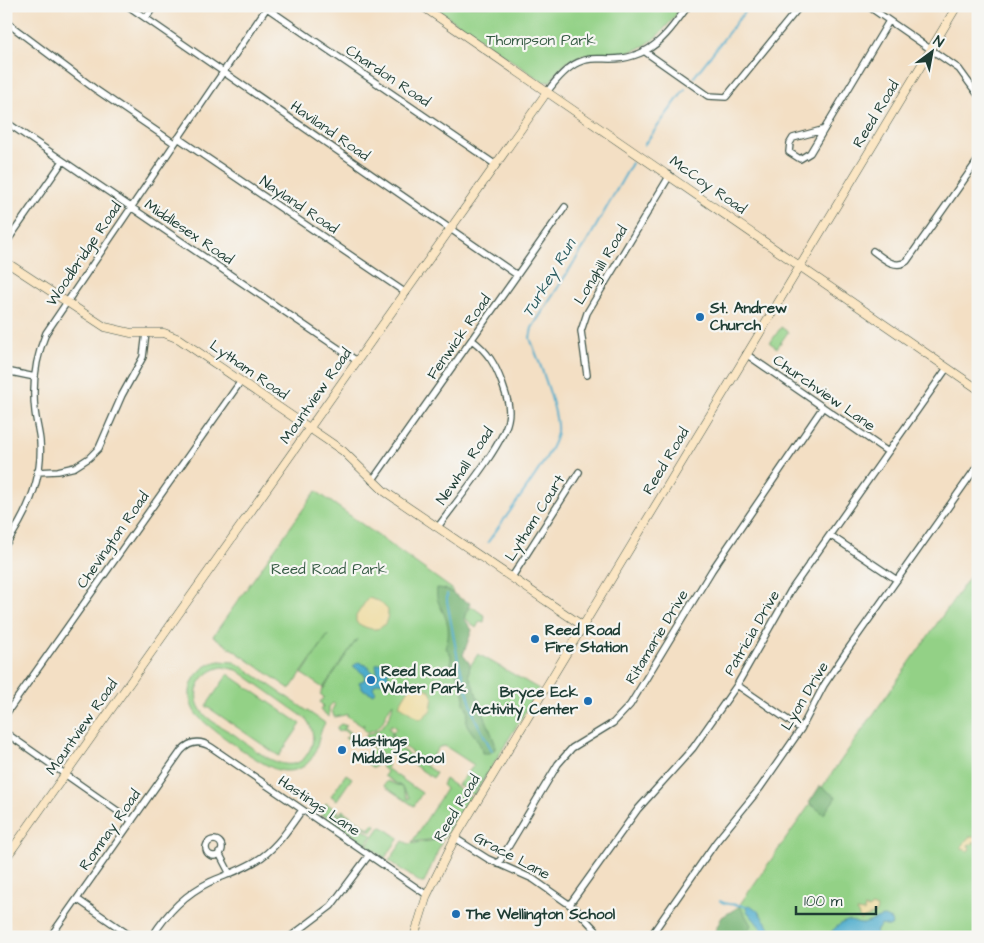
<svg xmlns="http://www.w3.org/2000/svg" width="984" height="943" font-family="'Architects Daughter',sans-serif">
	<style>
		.green { fill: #93d186; stroke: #59875d; fill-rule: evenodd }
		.forest { fill: #76b373; stroke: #4a7854 }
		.sand { fill: #eeda9e; stroke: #868c69 }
		.water { fill: #4eaccc; stroke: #367480 }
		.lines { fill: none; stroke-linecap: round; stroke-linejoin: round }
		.stream { stroke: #4eaccc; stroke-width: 2 }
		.street-casing { stroke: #3f554a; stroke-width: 8 }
		.secondary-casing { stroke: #3f554a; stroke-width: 9 }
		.street { stroke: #fff; stroke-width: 5.5 }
		.secondary { stroke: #fbe6c4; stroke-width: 8 }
		.poi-dot { fill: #1f6fb2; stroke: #f6f6f2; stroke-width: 2 }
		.labels { text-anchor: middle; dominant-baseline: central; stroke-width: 4.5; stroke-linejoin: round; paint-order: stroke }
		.park-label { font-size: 15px; fill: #365b44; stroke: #f6f6f2 }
		.street-label { font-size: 15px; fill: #1f3d34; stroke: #f6f6f2 }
		.poi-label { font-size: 15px; font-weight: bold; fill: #1f3d34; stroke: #f6f6f2; text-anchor: start }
		.water-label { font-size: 16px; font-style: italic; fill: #2d5e62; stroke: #f6f6f2 }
	</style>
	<rect width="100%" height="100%" fill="#f6f6f2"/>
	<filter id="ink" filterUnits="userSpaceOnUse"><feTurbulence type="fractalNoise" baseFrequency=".02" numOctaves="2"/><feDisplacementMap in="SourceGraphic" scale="10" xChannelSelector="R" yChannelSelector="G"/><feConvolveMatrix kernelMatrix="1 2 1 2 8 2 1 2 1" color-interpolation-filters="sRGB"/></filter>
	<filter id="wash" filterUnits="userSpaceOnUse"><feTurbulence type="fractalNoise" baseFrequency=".0096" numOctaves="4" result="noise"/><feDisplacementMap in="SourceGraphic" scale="20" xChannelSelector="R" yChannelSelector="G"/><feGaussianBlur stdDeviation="1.12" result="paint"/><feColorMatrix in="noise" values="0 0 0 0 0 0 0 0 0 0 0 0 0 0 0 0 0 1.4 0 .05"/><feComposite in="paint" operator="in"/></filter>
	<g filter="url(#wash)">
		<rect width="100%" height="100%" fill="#f3dfc4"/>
		<!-- green -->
		<path class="green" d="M432 6H683C669 23 658 40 638 49 603 62 577 39 551 81L543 82Z
			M781 327 788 332 777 348 770 343Z
			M316 491 452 589 460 647 467 671 478 654 539 689 473 798 489 770 473 795 458 785 474 765 445 746 439 747 427 764 398 742 392 740 393 732 396 729 395 726 391 725 389 728 392 732 390 740 366 742V735C383 731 391 718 393 703 382 716 386 729 366 732L363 727 364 724 362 726 347 716V713L345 715 334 717 332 710 335 704 333 703 329 707V717L320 710 323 706 320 702 324 697 320 694 357 639 323 688 302 674 328 635 290 689 213 636Z
			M978 565V937H717Z
			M471 606 485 616 484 622 480 621 476 628 464 617Z
			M219 661 234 662 243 667 325 723C316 737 320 755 304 766 297 771 287 772 278 770 264 767 204 725 196 714 181 692 195 666 219 661ZM223 667 237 670 305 718C312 726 315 737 311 747 295 786 254 749 235 735 224 728 208 721 201 710 189 691 203 670 223 667Z
			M228 674 301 724 279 756 206 706Z
			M341 724 347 726 344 728 352 734H357V739L350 741 345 738 350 735 343 730 338 732 337 727Z
			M380 742 393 744 386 756 371 746Z
			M395 747H398L436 773 433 778 396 753 394 756 390 754Z
			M373 750 382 756 375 767H372L365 762Z
			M385 763 388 765 386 768 422 793 414 806 384 786 387 781 402 787 408 799 410 798 402 787 384 776 387 772 381 767Z
			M346 774 352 778 337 800 331 796Z
			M445 779 471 797 466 802 444 838 412 842 446 789 442 785Z
			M326 803 339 812 332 821 315 810 318 807 322 810Z
			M342 810 370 829 374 823 376 825 372 832 341 812Z
			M340 813 372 835 366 844 334 822Z
			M380 827H383L399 838 385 858 367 845Z
			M443 839 424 883H421L389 861 403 841 409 844Z"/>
		<!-- forest -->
		<path class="forest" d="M437 588C451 588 457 599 470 603L464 618 472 630 463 655 470 664 469 675 495 743V749L490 753H482C481 741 471 733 466 723L468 711 464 703V692L461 682 451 664V655L446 648C448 639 450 629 446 619 442 607 435 602 437 588Z
			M820 786 836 797 824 814 809 803Z
			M740 906 751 925 745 937H712L722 917Z"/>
		<!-- sand -->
		<path class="sand" d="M368 598 379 601 388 610C388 634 370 632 356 622V616Z
			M414 684 429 690 433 697 431 710 420 720 399 705 411 685Z
			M969 837H978V845L974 841 973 844 968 845 970 849 967 851 962 848V845Z
			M872 906 877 908 876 913 860 920 857 911 864 912 865 907 868 909Z"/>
		<!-- water -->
		<path class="water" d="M390 661 391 671 387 672 390 680 375 684 373 688 376 691 373 694 362 689 359 682 364 680 365 675 353 666 359 662 367 666 378 678 376 664Z
			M750 905 757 910 777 937H768L747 911 746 907Z
			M884 917 891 920 892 925 890 927 881 925 876 931 877 934 887 937H826C832 931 841 921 849 921 853 921 857 924 861 924 869 924 875 918 884 917Z"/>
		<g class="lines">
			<!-- stream -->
			<path class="stream" d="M694 77 749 6
				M644 145 685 89
				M488 542C502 521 555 454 557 432 559 411 538 359 530 338L532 328 587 242 632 163
				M447 594V601L458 660 475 718 492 751
				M720 901C729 907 737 902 746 907"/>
		</g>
	</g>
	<g filter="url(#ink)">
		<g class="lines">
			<defs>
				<path id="street" d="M128 6 517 275
					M868 6 959 69 978 95
					M267 8 496 165
					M146 18 154 6
					M6 22 95 89 174 143
					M644 51 708 96 726 97 800 6
					M547 92C588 36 600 73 645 51 663 42 676 22 688 6
					M6 122 357 361
					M822 130 793 138 790 143 789 152 800 159 810 153 889 21
					M178 138 406 293
					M6 243 63 161
					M873 251C883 258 895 270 907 261L978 160
					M746 354 888 452
					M6 371 35 377
					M587 375 581 331 587 313 670 175
					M37 472 58 471 75 467 89 458 99 448 122 395 143 357 146 333
					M372 481 565 207
					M438 527C455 503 503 446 508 420 511 407 506 395 502 383 495 364 488 352 472 340
					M830 535 897 580
					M6 544C27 514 43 479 40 441 39 431 36 421 35 411 32 385 36 357 46 333L268 6
					M512 577 579 472
					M737 685 801 729
					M6 714 241 381
					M6 733 132 821
					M455 838 488 859 533 879 577 910 602 937
					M206 848a8 8 0 1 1 16 0a8 8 0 1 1-16 0Z
					M6 845 13 849
					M219 853 230 874
					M498 864 558 764 572 748 613 723 630 705 712 570 823 407
					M77 899 132 937
					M570 904 638 809 693 748 737 685 791 590 947 368
					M50 937 181 751C190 741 200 740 211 747L427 895
					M152 937C166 914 185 894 210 882 228 874 247 868 262 857 279 844 290 827 302 810
					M290 937 331 906 369 855
					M650 937 716 842 760 788 801 729 824 685 846 652 978 465"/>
				<path id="secondary" d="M422 6 978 389
					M6 262 105 327 131 333H164L179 339 343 451 384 491 583 626
					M6 858 547 92
					M414 937 427 895 455 838 957 6"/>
			</defs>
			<!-- street casing -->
			<use href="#street" class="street-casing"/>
			<!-- secondary casing -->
			<use href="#secondary" class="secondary-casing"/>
			<!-- street -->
			<use href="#street" class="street"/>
			<!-- secondary -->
			<use href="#secondary" class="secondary"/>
		</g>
	</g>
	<!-- markers -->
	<g class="poi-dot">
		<circle cx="700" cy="317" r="5"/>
		<circle cx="535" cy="639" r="5"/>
		<circle cx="371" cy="680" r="5"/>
		<circle cx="588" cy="701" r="5"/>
		<circle cx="342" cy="750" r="5"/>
		<circle cx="456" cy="914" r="5"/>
	</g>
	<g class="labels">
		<!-- park labels -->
		<g class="park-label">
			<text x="541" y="40">Thompson Park</text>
			<text x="329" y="569">Reed Road Park</text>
		</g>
		<!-- street labels -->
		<g class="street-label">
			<text transform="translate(388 76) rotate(34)">Chardon Road</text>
			<text transform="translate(876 114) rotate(-59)">Reed Road</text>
			<text transform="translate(330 131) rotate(35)">Haviland Road</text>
			<text transform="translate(708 185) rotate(35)">McCoy Road</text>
			<text transform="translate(299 205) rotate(34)">Nayland Road</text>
			<text transform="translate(189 232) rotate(34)">Middlesex Road</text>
			<text transform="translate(84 254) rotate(-56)">Woodbridge Road</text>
			<text transform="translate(601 265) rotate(-59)">Longhill Road</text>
			<text transform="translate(459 337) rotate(-55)">Fenwick Road</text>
			<text transform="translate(249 370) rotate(35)">Lytham Road</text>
			<text transform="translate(824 393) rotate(35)">Churchview Lane</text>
			<text transform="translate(316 396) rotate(-55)">Mountview Road</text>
			<text transform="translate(666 461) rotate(-59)">Reed Road</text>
			<text transform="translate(465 466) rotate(-56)">Newhall Road</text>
			<text transform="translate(535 518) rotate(-58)">Lytham Court</text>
			<text transform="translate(113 540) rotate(-55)">Chevington Road</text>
			<text transform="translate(752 633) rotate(-60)">Patricia Drive</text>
			<text transform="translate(657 637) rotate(-59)">Ritamarie Drive</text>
			<text transform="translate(805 696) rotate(-59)">Lyon Drive</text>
			<text transform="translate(82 727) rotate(-55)">Mountview Road</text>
			<text transform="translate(319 806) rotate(34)">Hastings Lane</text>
			<text transform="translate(457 808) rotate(-59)">Reed Road</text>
			<text transform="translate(110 830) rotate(-55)">Romnay Road</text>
			<text transform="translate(512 856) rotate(28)">Grace Lane</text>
		</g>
		<!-- poi labels -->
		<g class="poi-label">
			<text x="710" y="308">St. Andrew<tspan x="710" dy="17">Church</tspan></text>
			<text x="545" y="630">Reed Road<tspan x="545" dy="17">Fire Station</tspan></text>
			<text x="381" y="671">Reed Road<tspan x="381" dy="17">Water Park</tspan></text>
			<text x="578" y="692" text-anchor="end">Bryce Eck<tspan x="578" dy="17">Activity Center</tspan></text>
			<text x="352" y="741">Hastings<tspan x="352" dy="17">Middle School</tspan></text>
			<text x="466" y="914">The Wellington School</text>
		</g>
		<!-- water labels -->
		<g class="water-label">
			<text transform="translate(549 278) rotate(-59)">Turkey Run</text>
		</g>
	</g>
	<!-- margin -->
	<rect width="984" height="943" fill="none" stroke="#f6f6f2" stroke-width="25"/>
	<!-- north arrow -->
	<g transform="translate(932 52) rotate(32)" stroke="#f6f6f2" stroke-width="4" paint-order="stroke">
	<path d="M0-4L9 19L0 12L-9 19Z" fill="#1f3d34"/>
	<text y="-8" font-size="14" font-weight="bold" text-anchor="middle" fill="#1f3d34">N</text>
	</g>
	<!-- scale -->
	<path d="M796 906v8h80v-8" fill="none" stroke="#1f3d34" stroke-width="2.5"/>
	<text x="804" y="906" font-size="15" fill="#1f3d34" stroke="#f6f6f2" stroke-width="4" paint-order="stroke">100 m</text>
</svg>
